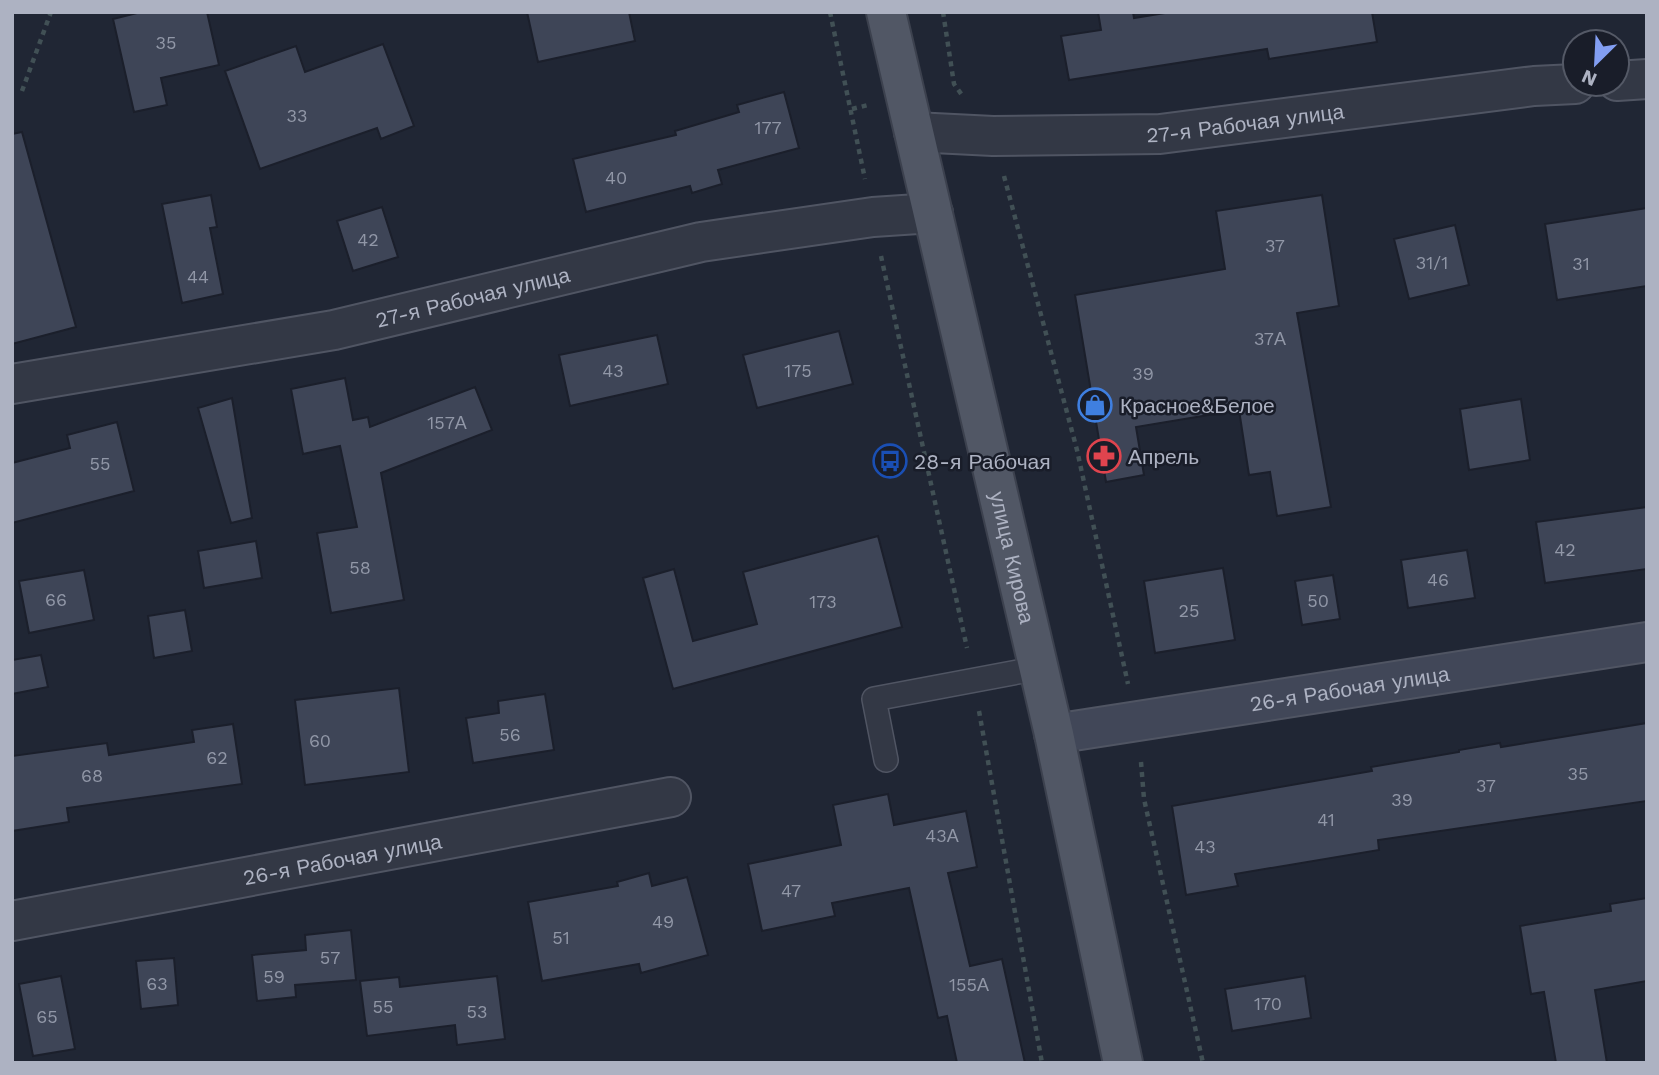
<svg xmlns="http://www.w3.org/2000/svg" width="1659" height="1075" font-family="'Work Sans',sans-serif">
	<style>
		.building { fill: #3e4557; stroke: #1b1f2b; stroke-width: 2 }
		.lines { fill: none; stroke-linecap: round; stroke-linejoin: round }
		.service-casing { stroke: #505563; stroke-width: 26 }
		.minor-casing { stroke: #505563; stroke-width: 42 }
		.secondary-casing { stroke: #505563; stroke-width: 42 }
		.primary-casing { stroke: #3c414e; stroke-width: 42 }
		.path { stroke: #415055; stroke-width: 4.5; stroke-dasharray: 5 5; stroke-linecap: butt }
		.service { stroke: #333845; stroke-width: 23 }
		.minor { stroke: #333845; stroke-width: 38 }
		.secondary { stroke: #414758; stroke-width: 38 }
		.primary { stroke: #515765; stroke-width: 38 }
		.labels { text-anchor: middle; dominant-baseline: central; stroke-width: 5; stroke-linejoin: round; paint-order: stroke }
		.number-label { font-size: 18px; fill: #9197a7 }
		.street-label { font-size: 21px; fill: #adb2c2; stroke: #191d29 }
		.poi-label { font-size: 21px; fill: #adb2c2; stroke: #191d29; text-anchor: start }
	</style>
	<rect width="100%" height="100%" fill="#202634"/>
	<!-- building -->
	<path class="building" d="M141 12H207L219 65 161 78 167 105 134 112 113 19Z
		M527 12H629L635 41 538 62Z
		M1098 12H1133L1134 18 1171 12H1372L1377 42 1269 59 1267 49 1069 80 1061 36 1101 30Z
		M383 44 414 126 381 139 377 128 260 169 225 71 296 46 305 72Z
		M784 92 799 148 718 170 722 184 692 193 690 186 586 212 573 159 676 135 675 131 739 112 737 105Z
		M22 132 76 327 12 344V134Z
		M211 195 217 227 210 228 223 294 182 303 162 204Z
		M1322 195 1339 306 1297 313 1331 507 1277 516 1270 472 1249 475 1239 410 1136 427 1144 475 1106 482 1075 295 1225 269 1216 211Z
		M382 207 398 257 353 271 337 221Z
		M1647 208V286L1557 300 1545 224Z
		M1455 225 1469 285 1409 299 1394 239Z
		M839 331 853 384 757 408 743 355Z
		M657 335 668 384 570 406 559 355Z
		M345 378 353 420 368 417 370 427 475 387 492 430 381 473 404 600 331 613 317 533 357 527 340 446 303 454 291 389Z
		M232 398 252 518 231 523 198 408Z
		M1521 399 1530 460 1469 470 1460 409Z
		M117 422 134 491 12 523V463L70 448 67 435Z
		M1647 507V569L1545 583 1536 522Z
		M878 536 902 627 673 689 643 578 674 569 693 641 757 624 743 572Z
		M256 541 262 578 204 588 198 551Z
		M1467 550 1475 598 1408 608 1401 560Z
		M1223 568 1235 640 1155 653 1144 581Z
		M84 570 94 620 29 633 19 581Z
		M1333 575 1340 619 1302 625 1295 581Z
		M185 610 192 651 154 658 148 616Z
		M41 655 48 687 12 694V660Z
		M399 688 409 772 305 785 295 700Z
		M545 694 554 750 473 763 466 718 499 713 498 701Z
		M1647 723V801L1378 840 1379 850 1235 874 1238 886 1186 895 1172 806 1372 771 1371 767 1459 752V750L1500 743 1501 747Z
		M233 724 242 784 67 808 69 822 12 831V756L107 743 109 755 194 742 192 730Z
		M888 794 894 825 966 811 977 867 948 873 970 966 1002 959 1025 1063H957L947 1016 938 1018 909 888 832 903 835 916 762 931 748 864 841 845 833 805Z
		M649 873 652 886 687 877 708 955 641 973 639 964 542 981 528 902 618 886 617 882Z
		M1647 898V981L1595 990 1607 1063H1556L1544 992 1531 994 1520 926 1611 911 1610 904Z
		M351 930 356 980 295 985 296 997 257 1001 252 955 306 950 305 935Z
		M174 958 178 1005 141 1009 136 961Z
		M61 976 75 1049 33 1056 19 984Z
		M497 976 505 1039 457 1045 455 1025 367 1036 360 981 399 977 400 987Z
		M1305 976 1311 1018 1232 1031 1225 989Z"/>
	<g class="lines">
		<defs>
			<path id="service" d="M886 760 874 699 1039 668"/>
			<g id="minor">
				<path d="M1617 81 1647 79"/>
				<path id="s1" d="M914 132 993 136 1160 134 1534 86 1575 84"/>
				<path id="s2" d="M12 384 334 330 701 242 873 217 933 213"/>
				<path id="s3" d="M12 921 671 797"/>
			</g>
			<g id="secondary">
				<path id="s4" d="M1054 734 1647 642"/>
			</g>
			<g id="primary">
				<path id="s5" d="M886 12 1054 734 1123 1063"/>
			</g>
		</defs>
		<!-- service casing -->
		<use href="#service" class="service-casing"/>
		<!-- minor casing -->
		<use href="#minor" class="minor-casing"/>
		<!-- secondary casing -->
		<use href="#secondary" class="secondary-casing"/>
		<!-- primary casing -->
		<use href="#primary" class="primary-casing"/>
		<!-- path -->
		<path class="path" d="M830 12 865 179
			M943 12 954 84 962 95
			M22 91 51 12
			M852 109 868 105
			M1004 176 1077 450 1128 684
			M881 256 967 648
			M979 711 1042 1063
			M1141 762 1144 799 1203 1063"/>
		<!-- service -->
		<use href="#service" class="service"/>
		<!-- minor -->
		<use href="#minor" class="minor"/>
		<!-- secondary -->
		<use href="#secondary" class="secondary"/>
		<!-- primary -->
		<use href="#primary" class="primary"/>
	</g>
	<!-- icons -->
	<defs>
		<symbol id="shop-ring" viewBox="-11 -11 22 22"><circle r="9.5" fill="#191d29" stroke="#3f7fe0" stroke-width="1.5"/><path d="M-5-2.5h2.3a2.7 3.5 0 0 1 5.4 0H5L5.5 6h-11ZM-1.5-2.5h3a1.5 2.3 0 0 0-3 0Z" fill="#3f7fe0"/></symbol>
		<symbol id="pharmacy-ring" viewBox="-11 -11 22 22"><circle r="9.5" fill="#191d29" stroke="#e0444e" stroke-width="1.5"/><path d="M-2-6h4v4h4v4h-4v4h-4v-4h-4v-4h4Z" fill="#e0444e"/></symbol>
		<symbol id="bus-ring" viewBox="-11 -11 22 22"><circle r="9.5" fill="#191d29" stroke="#1a4fb4" stroke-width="1.5"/><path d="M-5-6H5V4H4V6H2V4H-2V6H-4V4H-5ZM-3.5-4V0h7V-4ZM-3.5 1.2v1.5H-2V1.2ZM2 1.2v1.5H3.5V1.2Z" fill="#1a4fb4"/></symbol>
	</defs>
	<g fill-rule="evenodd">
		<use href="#shop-ring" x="1076" y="386" width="38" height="38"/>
		<use href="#pharmacy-ring" x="1085" y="437" width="38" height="38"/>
		<use href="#bus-ring" x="871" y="442" width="38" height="38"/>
	</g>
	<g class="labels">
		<!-- number labels -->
		<g class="number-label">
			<text x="166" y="42">35</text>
			<text x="297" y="115">33</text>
			<text x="768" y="127">177</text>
			<text x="616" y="177">40</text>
			<text x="368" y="239">42</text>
			<text x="1275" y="245">37</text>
			<text x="1432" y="262">31/1</text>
			<text x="1581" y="263">31</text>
			<text x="198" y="276">44</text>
			<text x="1270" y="338">37А</text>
			<text x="613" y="370">43</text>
			<text x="798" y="370">175</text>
			<text x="1143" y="373">39</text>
			<text x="447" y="422">157А</text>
			<text x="100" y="463">55</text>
			<text x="1565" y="549">42</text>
			<text x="360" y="567">58</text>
			<text x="1438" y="579">46</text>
			<text x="56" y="599">66</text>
			<text x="1318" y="600">50</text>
			<text x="823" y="601">173</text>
			<text x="1189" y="610">25</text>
			<text x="510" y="734">56</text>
			<text x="320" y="740">60</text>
			<text x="217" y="757">62</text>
			<text x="1578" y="773">35</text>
			<text x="92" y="775">68</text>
			<text x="1486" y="785">37</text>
			<text x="1402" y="799">39</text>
			<text x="1326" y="819">41</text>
			<text x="942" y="835">43А</text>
			<text x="1205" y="846">43</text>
			<text x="791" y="890">47</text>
			<text x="663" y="921">49</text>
			<text x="561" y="937">51</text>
			<text x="330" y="957">57</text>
			<text x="274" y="976">59</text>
			<text x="157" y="983">63</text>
			<text x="969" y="984">155А</text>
			<text x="1268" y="1003">170</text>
			<text x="383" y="1006">55</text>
			<text x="477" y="1011">53</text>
			<text x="47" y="1016">65</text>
		</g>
		<!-- street labels -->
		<g class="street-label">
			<text stroke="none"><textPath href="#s1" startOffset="332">27-я Рабочая улица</textPath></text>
			<text stroke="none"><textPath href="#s2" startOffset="469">27-я Рабочая улица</textPath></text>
			<text stroke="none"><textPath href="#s5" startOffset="560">улица Кирова</textPath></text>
			<text stroke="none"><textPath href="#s4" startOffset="299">26-я Рабочая улица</textPath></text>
			<text stroke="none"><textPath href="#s3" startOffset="336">26-я Рабочая улица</textPath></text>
		</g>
		<!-- poi labels -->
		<g class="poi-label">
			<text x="1120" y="405">Красное&amp;Белое</text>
			<text x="1128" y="456">Апрель</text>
			<text x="914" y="461">28-я Рабочая</text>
		</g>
	</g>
	<!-- border -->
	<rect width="1659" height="1075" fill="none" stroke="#adb2c2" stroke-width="28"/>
	<!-- north arrow -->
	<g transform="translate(1596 63) rotate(204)"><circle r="33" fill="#191d29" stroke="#545966" stroke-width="2"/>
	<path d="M0-5L12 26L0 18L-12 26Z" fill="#829ef2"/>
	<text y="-10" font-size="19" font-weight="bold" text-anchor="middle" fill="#adb2c2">N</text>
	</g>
</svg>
